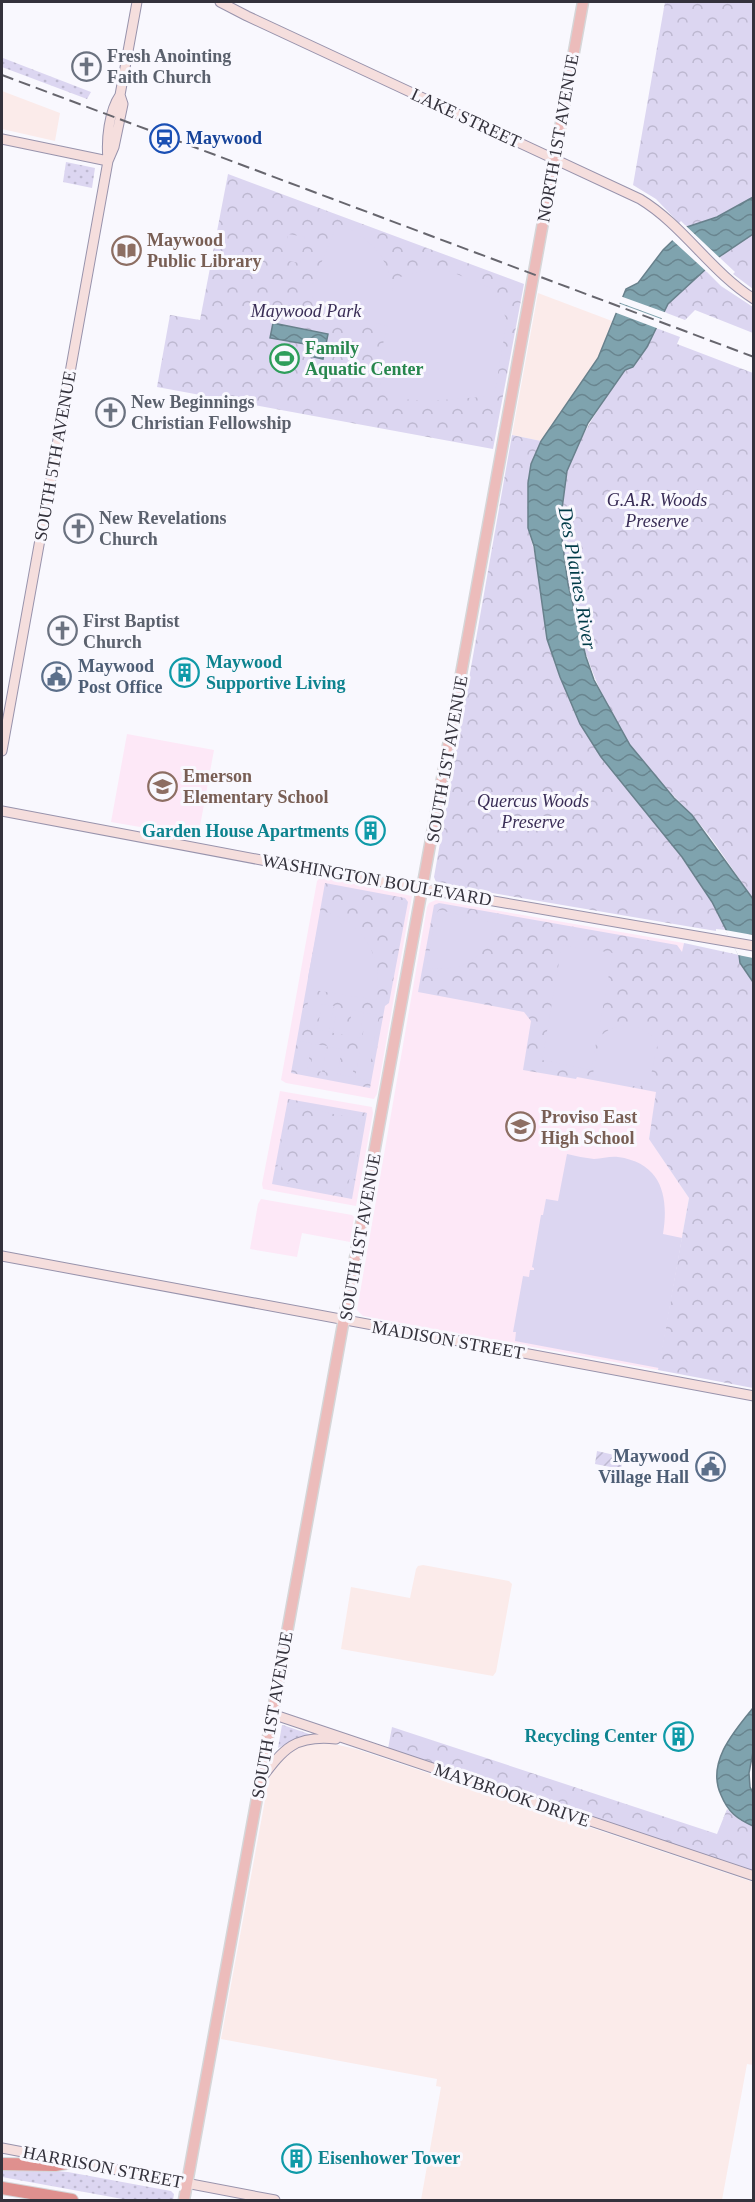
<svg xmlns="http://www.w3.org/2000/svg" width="755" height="2202" font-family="'Times New Roman',serif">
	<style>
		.industrial { fill: #fbebea }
		.education { fill: #fde8f7 }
		.grass { fill: url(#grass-dots) }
		.park { fill: url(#park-crowns) }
		.garden { fill: url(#garden-furrows) }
		.pitch { fill: #dcd6f1; fill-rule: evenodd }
		.water { fill: url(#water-waves); stroke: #68818c; stroke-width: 1.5 }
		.pier { fill: #f9f8fe }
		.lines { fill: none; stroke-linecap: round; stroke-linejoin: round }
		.secondary-casing { stroke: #9893ac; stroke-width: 11 }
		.primary-casing { stroke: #d6d6d8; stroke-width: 13 }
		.highway-casing { stroke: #d6d6d8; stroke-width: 14 }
		.secondary { stroke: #f5dedd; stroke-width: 9 }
		.primary { stroke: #ecbcbb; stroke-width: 10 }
		.highway { stroke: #df908e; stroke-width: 12 }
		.rail { stroke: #67666e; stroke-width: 2; stroke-dasharray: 12 6; stroke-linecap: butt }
		.labels { text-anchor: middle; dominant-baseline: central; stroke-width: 6; stroke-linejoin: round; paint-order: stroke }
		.worship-label { font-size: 18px; font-weight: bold; fill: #5b616d; stroke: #f9f8fe; text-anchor: start }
		.street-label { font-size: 18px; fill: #34323c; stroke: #f9f8fe }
		.transit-label { font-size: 18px; font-weight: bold; fill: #164399; stroke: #f9f8fe; text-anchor: start }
		.education-label { font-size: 18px; font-weight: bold; fill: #785e54; stroke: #f9f8fe; text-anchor: start }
		.park-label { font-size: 18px; font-style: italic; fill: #392d56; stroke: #f9f8fe }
		.leisure-label { font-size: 18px; font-weight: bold; fill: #27864d; stroke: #f9f8fe; text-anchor: start }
		.culture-label { font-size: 18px; font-weight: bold; fill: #0d838f; stroke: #f9f8fe; text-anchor: start }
		.service-label { font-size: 18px; font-weight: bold; fill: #4e5e75; stroke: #f9f8fe; text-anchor: start }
		.water-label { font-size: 20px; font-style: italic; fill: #003b48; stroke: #f9f8fe }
	</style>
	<defs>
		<pattern id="grass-dots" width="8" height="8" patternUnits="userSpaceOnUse" patternTransform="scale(1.5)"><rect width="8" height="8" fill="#dcd6f1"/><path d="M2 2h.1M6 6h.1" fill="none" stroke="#bdb8d0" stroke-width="1.8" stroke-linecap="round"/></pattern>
		<pattern id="park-crowns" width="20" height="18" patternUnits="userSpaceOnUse" patternTransform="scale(1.5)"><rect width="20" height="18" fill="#dcd6f1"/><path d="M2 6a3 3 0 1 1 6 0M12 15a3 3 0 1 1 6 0" fill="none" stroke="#bdb8d0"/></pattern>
		<pattern id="garden-furrows" width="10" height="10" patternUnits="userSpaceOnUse" patternTransform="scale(1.5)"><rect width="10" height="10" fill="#dcd6f1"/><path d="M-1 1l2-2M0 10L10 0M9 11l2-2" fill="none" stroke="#bdb8d0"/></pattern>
		<pattern id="water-waves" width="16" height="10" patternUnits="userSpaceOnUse" patternTransform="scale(1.5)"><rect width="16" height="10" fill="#7fa3ae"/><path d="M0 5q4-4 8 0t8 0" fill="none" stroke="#69858f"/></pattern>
	</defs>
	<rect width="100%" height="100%" fill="#f9f8fe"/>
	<!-- industrial -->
	<path class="industrial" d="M2 91 60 113 55 141 2 129Z
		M538 293 612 321 598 358 541 441 512 435Z
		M423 1565 509 1581 512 1584 496 1672 493 1676 341 1649 351 1587 410 1598 416 1569 418 1566Z
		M321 1741 356 1749 753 1882V2065L747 2064 722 2200H421L441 2087 436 2086 437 2079 221 2039 270 1773 294 1746Z"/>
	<!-- education -->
	<path class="education" d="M127 734 214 750 198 837 111 822Z
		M321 877 412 896 377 1094 374 1099 286 1083 281 1080 317 881Z
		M436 900 684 943 649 1138 689 1198 658 1370 363 1316 357 1310 427 907 429 903Z
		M280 1091 372 1107 373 1113 356 1206 263 1189 262 1184Z
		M261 1199 352 1215 354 1217 350 1242 302 1233 297 1257 250 1249 258 1204Z"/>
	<!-- grass -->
	<path class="grass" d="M2 58H3L91 92 87 99 2 67Z
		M66 162 95 168 92 188 63 182Z
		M282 1725H283L312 1735 298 1738 278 1748Z
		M2 2167 68 2172 171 2191 174 2194 173 2200H128L2 2177Z"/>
	<!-- park -->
	<path class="park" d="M665 2H753V197L717 217 687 227 681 221 679 223 656 199 633 185Z
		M228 174 524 284 493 449 157 387 170 315 200 320Z
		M753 234V289L733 274 735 272 719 257Z
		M705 270 721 286 753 307V333L695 310 685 320 664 312 668 304Z
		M656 328 680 337 677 344 753 373V899C733 871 715 840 692 815 671 792 646 770 629 744 595 691 576 632 566 570 561 539 556 503 567 471 580 434 603 402 625 369 641 364 649 343 656 328Z
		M512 435 541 441 531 464 528 483V528L580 724 601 757 682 857 712 902 726 930 716 929V931L680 925 445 885 436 882 434 877Z
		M325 883 405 898 408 902 389 1003 385 1006 370 1088 291 1073Z
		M439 903 677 945 682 952 684 943 753 958V1388L658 1370 689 1198 649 1139 656 1092 577 1077 576 1079 523 1070 531 1021 524 1012 418 992 434 905Z
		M288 1099 367 1113 352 1199 272 1184Z
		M392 1727 717 1834 727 1809 740 1820 753 1826V1872L388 1749Z"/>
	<!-- garden -->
	<path class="garden" d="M597 1451 623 1457 621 1469 595 1464Z"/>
	<!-- pitch -->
	<path class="pitch" d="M337 225C360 231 382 250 389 273 391 279 391 286 393 292L396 278 440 267 490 288 499 301 507 321 494 396 429 401 387 398 380 390 381 351 388 326 326 310 316 303 312 296V285Z
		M288 234 305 237 300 263 283 260Z
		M439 910 496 923C484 960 464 972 427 968L435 915Z
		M321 911C364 920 385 959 376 1000L314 990 308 977Z
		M562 945 613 953 591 1070 542 1060Z
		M308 1002 319 1004 314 1029 303 1027Z
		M322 1004 334 1006 329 1032 317 1030Z
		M337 1007 349 1010 344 1035 333 1033Z
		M352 1010 364 1012 359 1038 348 1035Z
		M367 1013 379 1015 374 1041 362 1038Z
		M625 1025C639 1026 648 1031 658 1042L650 1080 639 1087 592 1079 600 1036 610 1029Z
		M300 1041 312 1043 307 1069 295 1066Z
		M315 1044 327 1046 322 1072 310 1069Z
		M330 1047 342 1049 337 1075 325 1072Z
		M345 1049 357 1052 352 1077 340 1075Z
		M360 1052 372 1055 367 1080 355 1078Z
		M300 1103 353 1113 360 1115 363 1121 353 1184 350 1190 345 1194 279 1182 276 1176 286 1112 289 1107ZM299 1107 358 1119 360 1125 348 1186 342 1191 286 1181 280 1176 290 1113 292 1109Z
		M567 1154C576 1156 585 1158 594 1159 602 1159 610 1156 618 1157 662 1163 669 1197 663 1234L682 1238 659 1368 515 1341 516 1332H513L523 1276 529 1277 530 1270H534V1268L532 1267 541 1215H543L546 1199 558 1201Z"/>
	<!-- water -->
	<path class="water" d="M753 197V234L719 257 668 304 647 347 633 367 625 370 588 423 567 471 560 524 568 584 586 657 594 680 630 745 674 798 692 815 753 899V982L740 963 739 955 712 902 682 857 601 757 580 724 560 677 547 639 534 546 528 528V483L531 464 541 441 598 358 626 289 638 283 663 250 687 227 717 217Z
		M273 323 328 334 323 359 309 356 311 345 270 338Z
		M753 1708V1752L749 1773 750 1787 753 1793V1826C737 1819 728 1812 721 1795 706 1763 734 1731 753 1708Z"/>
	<!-- pier -->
	<path class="pier" d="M685 225 721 259 707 272 671 239Z
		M620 296 667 313 664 319 618 302Z
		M618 303 664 320 659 329 614 312Z
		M725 930 753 935V958L738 955Z"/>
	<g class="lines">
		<defs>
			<path id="secondary" d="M220 2 247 16 640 199C683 225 711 272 754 299
				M2 139 108 161
				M108 159C106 140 109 111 120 95L137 2
				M2 751 108 161 114 147 123 104 120 95
				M2 811 314 870 754 946
				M2 1256 754 1396
				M272 1714 754 1876
				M261 1779C284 1748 295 1735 336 1739
				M2 2148 275 2200"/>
			<path id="primary" d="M184 2200 583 2"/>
			<path id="highway" d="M2 2164 55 2165 72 2162
				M2 2188 72 2200"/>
		</defs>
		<!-- secondary casing -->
		<use href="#secondary" class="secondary-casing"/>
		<!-- primary casing -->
		<use href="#primary" class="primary-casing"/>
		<!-- highway casing -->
		<use href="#highway" class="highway-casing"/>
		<!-- secondary -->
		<use href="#secondary" class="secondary"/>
		<!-- primary -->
		<use href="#primary" class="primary"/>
		<!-- highway -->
		<use href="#highway" class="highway"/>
		<!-- rail -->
		<path class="rail" d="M2 75 754 357"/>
	</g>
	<!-- icons -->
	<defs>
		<symbol id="church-ring" viewBox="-11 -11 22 22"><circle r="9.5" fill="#f9f8fe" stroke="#6b7280" stroke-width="1.5"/><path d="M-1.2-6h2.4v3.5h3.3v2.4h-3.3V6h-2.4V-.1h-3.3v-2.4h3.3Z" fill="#6b7280"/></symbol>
		<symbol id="station-ring" viewBox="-11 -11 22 22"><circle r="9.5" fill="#f9f8fe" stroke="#1a4fb4" stroke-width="1.5"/><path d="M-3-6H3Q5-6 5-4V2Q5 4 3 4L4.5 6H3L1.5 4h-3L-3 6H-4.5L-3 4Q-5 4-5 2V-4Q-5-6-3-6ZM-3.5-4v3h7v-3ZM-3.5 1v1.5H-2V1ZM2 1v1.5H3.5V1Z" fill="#1a4fb4"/></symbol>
		<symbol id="library-ring" viewBox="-11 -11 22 22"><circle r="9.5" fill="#f9f8fe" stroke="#8d6e63" stroke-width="1.5"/><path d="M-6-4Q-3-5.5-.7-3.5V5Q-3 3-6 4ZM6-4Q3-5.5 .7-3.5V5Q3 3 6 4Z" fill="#8d6e63"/></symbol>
		<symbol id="stadium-ring" viewBox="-11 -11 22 22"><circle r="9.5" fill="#f9f8fe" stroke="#2e9e5b" stroke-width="1.5"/><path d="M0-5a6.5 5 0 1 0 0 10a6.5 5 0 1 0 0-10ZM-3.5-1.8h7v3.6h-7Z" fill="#2e9e5b"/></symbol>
		<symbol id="building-ring" viewBox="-11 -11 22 22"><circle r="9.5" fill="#f9f8fe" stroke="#0f9aa8" stroke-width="1.5"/><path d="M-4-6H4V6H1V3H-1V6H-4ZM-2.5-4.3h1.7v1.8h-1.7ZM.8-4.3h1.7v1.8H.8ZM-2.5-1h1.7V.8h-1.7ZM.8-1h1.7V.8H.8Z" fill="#0f9aa8"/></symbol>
		<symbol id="civic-ring" viewBox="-11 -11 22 22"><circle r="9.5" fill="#f9f8fe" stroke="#5c6f8a" stroke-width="1.5"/><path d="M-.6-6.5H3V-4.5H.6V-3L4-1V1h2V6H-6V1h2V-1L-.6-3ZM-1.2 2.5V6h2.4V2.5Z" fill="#5c6f8a"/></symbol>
		<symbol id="school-ring" viewBox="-11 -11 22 22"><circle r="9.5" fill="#f9f8fe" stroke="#8d6e63" stroke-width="1.5"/><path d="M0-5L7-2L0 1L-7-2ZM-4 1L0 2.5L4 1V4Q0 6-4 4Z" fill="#8d6e63"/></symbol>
	</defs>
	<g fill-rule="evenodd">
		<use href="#church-ring" x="70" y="50" width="33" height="33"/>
		<use href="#station-ring" x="148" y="122" width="33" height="33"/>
		<use href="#library-ring" x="110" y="234" width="33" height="33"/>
		<use href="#stadium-ring" x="268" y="342" width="33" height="33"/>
		<use href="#church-ring" x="94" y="396" width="33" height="33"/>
		<use href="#church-ring" x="62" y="512" width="33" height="33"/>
		<use href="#church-ring" x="46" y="614" width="33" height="33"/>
		<use href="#building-ring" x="168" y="656" width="33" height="33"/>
		<use href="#civic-ring" x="40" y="660" width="33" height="33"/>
		<use href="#school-ring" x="146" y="770" width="33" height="33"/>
		<use href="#building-ring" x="354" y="814" width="33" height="33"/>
		<use href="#school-ring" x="504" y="1110" width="33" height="33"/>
		<use href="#civic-ring" x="694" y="1450" width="33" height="33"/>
		<use href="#building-ring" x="662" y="1720" width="33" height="33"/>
		<use href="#building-ring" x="280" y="2142" width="33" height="33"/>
	</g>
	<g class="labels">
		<!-- worship labels -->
		<g class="worship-label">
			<text x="107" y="56">Fresh Anointing<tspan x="107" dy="21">Faith Church</tspan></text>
			<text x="131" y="402">New Beginnings<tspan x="131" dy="21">Christian Fellowship</tspan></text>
			<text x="99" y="518">New Revelations<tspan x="99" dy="21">Church</tspan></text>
			<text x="83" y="621">First Baptist<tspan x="83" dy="21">Church</tspan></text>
		</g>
		<!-- street labels -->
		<g class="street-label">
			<text transform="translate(466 118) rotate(25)">LAKE STREET</text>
			<text transform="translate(558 138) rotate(-80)">NORTH 1ST AVENUE</text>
			<text transform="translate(55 456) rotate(-80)">SOUTH 5TH AVENUE</text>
			<text transform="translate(447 759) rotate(-80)">SOUTH 1ST AVENUE</text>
			<text transform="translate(377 880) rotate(10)">WASHINGTON BOULEVARD</text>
			<text transform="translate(360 1237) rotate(-80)">SOUTH 1ST AVENUE</text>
			<text transform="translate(448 1340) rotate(10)">MADISON STREET</text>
			<text transform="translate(272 1715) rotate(-80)">SOUTH 1ST AVENUE</text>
			<text transform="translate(512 1795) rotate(19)">MAYBROOK DRIVE</text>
			<text transform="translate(103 2167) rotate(11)">HARRISON STREET</text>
		</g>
		<!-- transit labels -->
		<g class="transit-label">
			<text x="186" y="138">Maywood</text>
		</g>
		<!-- education labels -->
		<g class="education-label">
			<text x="147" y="240">Maywood<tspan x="147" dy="21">Public Library</tspan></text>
			<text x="183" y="776">Emerson<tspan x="183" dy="21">Elementary School</tspan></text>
			<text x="541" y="1117">Proviso East<tspan x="541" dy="21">High School</tspan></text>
		</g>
		<!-- park labels -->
		<g class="park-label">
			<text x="306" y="311">Maywood Park</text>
			<text x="657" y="500">G.A.R. Woods<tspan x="657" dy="21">Preserve</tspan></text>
			<text x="533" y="801">Quercus Woods<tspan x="533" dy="21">Preserve</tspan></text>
		</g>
		<!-- leisure labels -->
		<g class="leisure-label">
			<text x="305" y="348">Family<tspan x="305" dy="21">Aquatic Center</tspan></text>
		</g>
		<!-- culture labels -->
		<g class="culture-label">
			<text x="206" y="662">Maywood<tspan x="206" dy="21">Supportive Living</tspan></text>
			<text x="349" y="831" text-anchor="end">Garden House Apartments</text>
			<text x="657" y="1736" text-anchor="end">Recycling Center</text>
			<text x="318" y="2158">Eisenhower Tower</text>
		</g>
		<!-- service labels -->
		<g class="service-label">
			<text x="78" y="666">Maywood<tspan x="78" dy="21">Post Office</tspan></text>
			<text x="689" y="1456" text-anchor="end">Maywood<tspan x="689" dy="21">Village Hall</tspan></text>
		</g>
		<!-- water labels -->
		<g class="water-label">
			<text transform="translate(578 578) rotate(80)">Des Plaines River</text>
		</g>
	</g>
	<!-- border -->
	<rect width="755" height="2202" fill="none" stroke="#34323c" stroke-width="6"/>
</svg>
